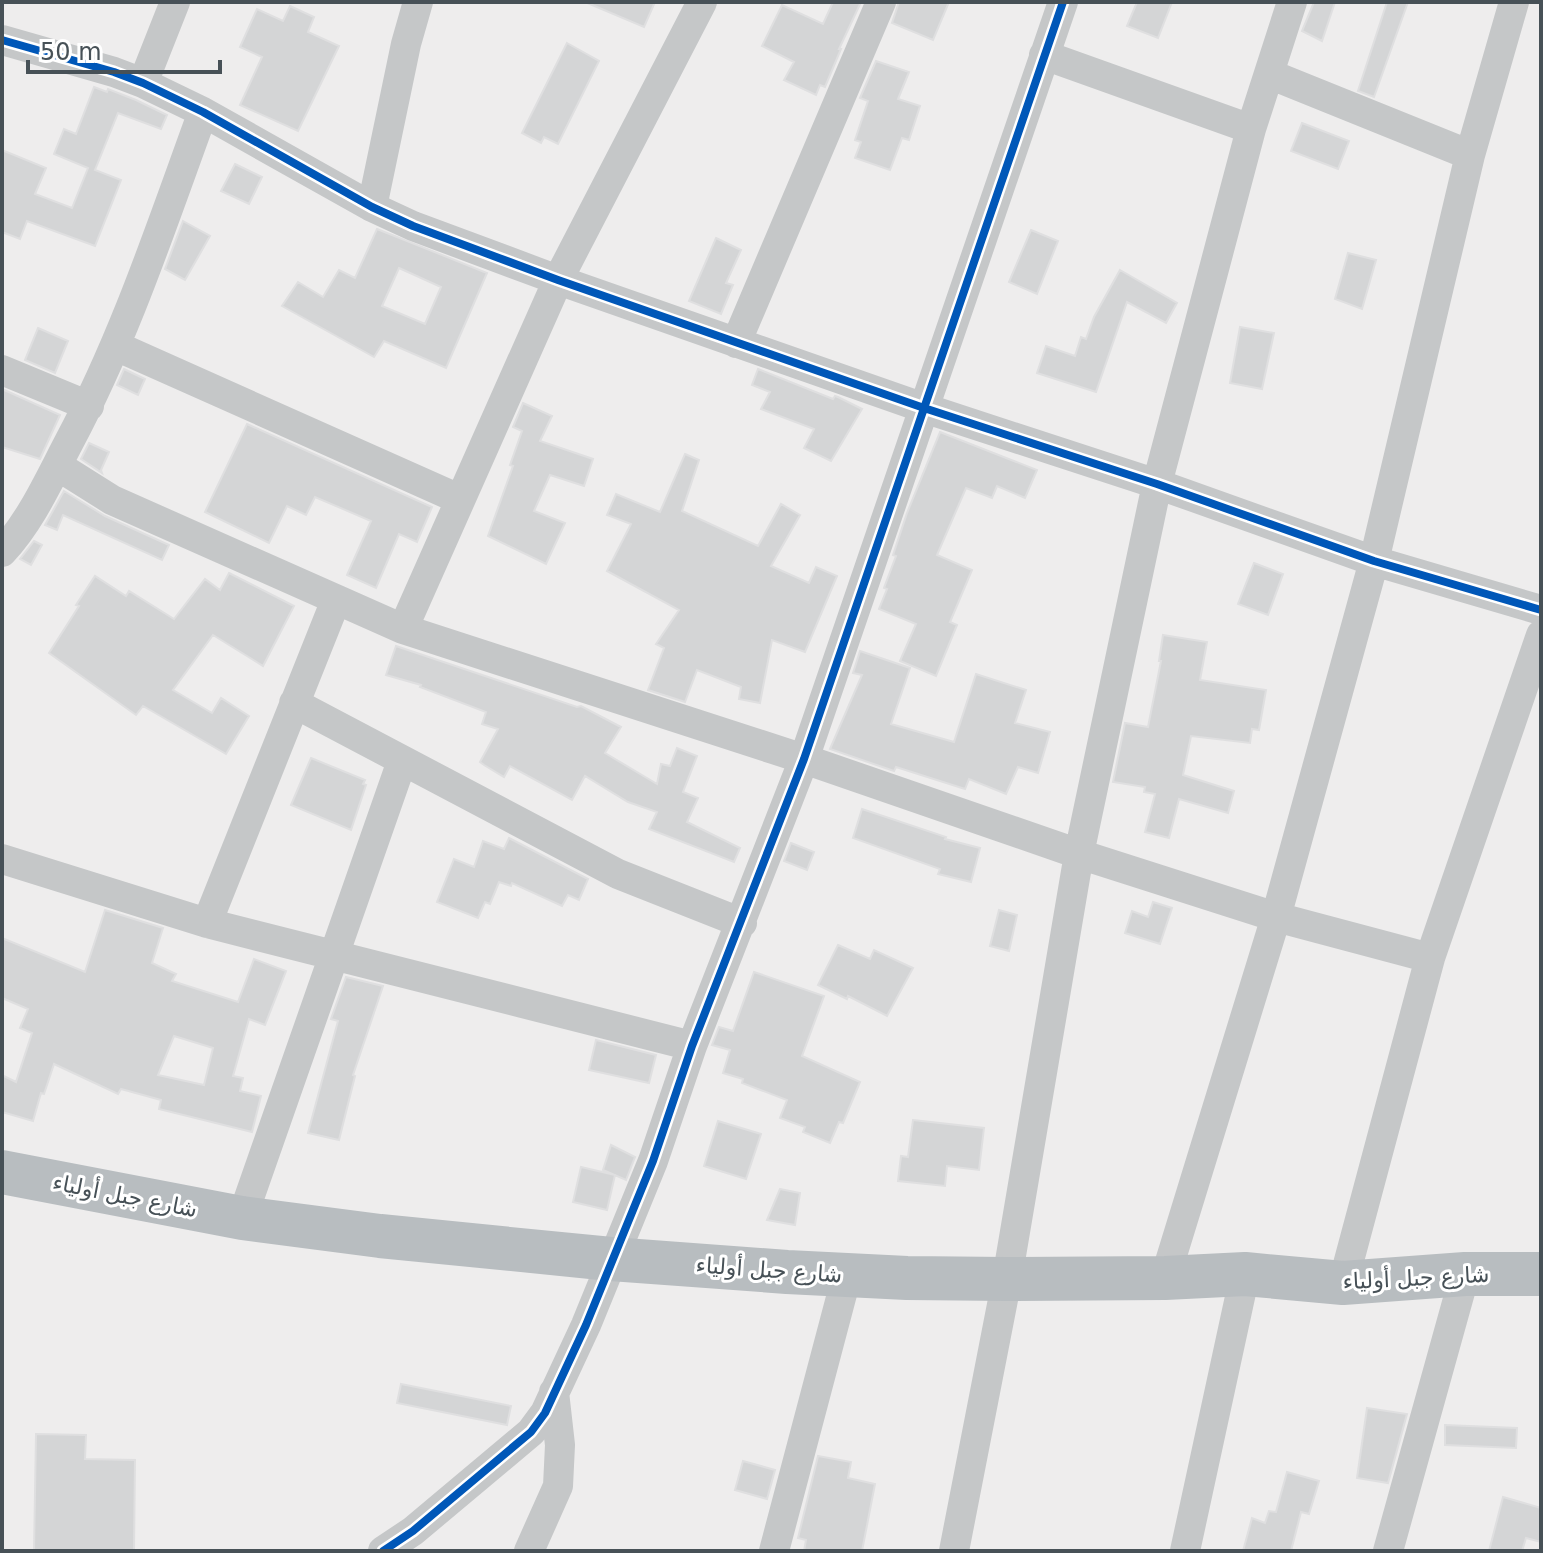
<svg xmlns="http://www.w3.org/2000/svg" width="1543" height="1553" font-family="'DejaVu Sans',Cairo,sans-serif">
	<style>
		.building { fill: #d4d5d6; stroke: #dfdfe0; stroke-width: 2; fill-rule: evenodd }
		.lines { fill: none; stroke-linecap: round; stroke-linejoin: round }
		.minor { stroke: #c5c7c8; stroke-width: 30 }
		.highway { stroke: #b8bdc0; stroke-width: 44 }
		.cycleway-casing { stroke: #fff; stroke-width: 13 }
		.cycleway { stroke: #0057b8; stroke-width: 8 }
		.labels { text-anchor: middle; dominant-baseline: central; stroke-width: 6; stroke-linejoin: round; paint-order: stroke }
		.street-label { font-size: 22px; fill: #475157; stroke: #fff }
	</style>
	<rect width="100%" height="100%" fill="#eeeded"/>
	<!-- building -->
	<path class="building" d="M585 2H655L644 27Z
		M833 2H861L839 49H841L825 87 820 85 816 95 784 80 794 62 762 46 782 5 823 24Z
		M899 2H949L933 40 892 23Z
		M1137 2H1172L1158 38 1127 26Z
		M1314 2H1335L1322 41 1302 31Z
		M1387 2H1408L1374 97 1358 91Z
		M290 6 314 17 308 32 339 46 298 131 240 105 262 57 240 47 257 9 283 21Z
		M567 43 599 61 558 144 544 137 541 143 522 133Z
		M876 61 909 72 898 99 920 106 909 140 902 138 890 170 855 158 861 142 855 140 868 101 860 98Z
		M94 87 107 92 108 89 136 100 167 115 161 129 118 113 95 170 121 180 95 246 27 221 20 239 2 232V150L46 168 35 194 72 208 88 168 54 154 64 129 76 134Z
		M1302 123 1349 141 1338 169 1291 151Z
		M235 164 262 177 249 204 221 191Z
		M183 221 210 236 185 280 165 269Z
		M377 229 487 273 446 368 384 341 374 357 282 306 298 282 323 297 339 270 355 278ZM399 268 441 287 425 324 382 306Z
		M1031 230 1058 241 1037 294 1009 282Z
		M716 238 741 250 726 283 733 285 721 314 689 301Z
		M1348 253 1376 260 1362 309 1335 299Z
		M1120 270 1177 303 1166 323 1127 302 1096 392 1037 373 1046 346 1075 356 1081 337 1086 339 1094 317Z
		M1240 327 1274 333 1262 389 1230 383Z
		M38 328 68 341 55 373 25 360Z
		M124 369 145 379 138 395 117 385Z
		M758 369 833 399 835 396 838 397 862 409 831 461 804 448 814 429 761 409 770 392 752 385Z
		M2 389 60 415 40 459 2 447Z
		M523 403 552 416 540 441 593 459 584 486 550 475 534 511 565 523 546 564 488 536 513 466 510 465 522 431 513 427Z
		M247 424 432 507 417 542 399 534 376 588 347 575 371 521 315 497 306 515 287 506 269 543 205 512Z
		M940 432 1037 470 1025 498 997 486 992 498 966 488 937 555 972 570 950 622 957 625 936 676 900 661 916 624 879 609 887 589 884 588 896 556 893 555 907 513Z
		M89 443 109 452 101 470 102 473 81 459Z
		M685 454 699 460 682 511 758 546 781 504 800 515 771 566 809 583 816 567 837 576 805 652 772 640 760 703 739 699 741 687 697 670 685 702 648 690 664 648 656 644 679 610 607 571 631 524 607 515 616 494 660 512Z
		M64 491 105 516 169 545 162 560 63 515 57 530 45 525Z
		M34 541 42 545 31 565 20 559Z
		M1254 563 1283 574 1268 615 1238 604Z
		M229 573 294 606 263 666 213 635 173 690 212 713 221 698 249 716 226 754 143 706 136 715 49 653 79 606 76 605 95 576 126 596 129 591 174 619 205 579 220 590Z
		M1163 635 1207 642 1200 680 1266 690 1259 730 1252 729 1250 743 1191 736 1183 775 1234 791 1228 813 1179 799 1169 838 1145 832 1155 794 1144 792 1145 787 1113 782 1125 723 1148 727 1161 661H1159Z
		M396 646 577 707 581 706 621 727 605 753 657 784 661 764 670 766 677 748 697 756 683 792 698 798 687 822 740 848 734 862 649 829 657 812 628 802 585 776 572 800 510 766 504 777 484 765 480 762 498 729 482 724 486 712 420 687 421 685 386 675Z
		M860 651 910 668 891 724 954 742 976 674 1026 690 1015 723 1050 732 1038 773 1018 767 1006 794 969 779 965 789 896 767 894 771 830 749 862 675 853 673Z
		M311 758 365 780 363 784 366 785 351 830 291 805Z
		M862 809 946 837 945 839 980 848 971 882 938 874 940 869 853 838Z
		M509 838 588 879 579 900 568 895 562 906 512 883 511 886 499 882 490 904 485 902 478 918 437 902 454 859 474 867 483 841 504 849Z
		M791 843 814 852 807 870 784 861Z
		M1153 902 1172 908 1160 944 1125 933 1132 911 1148 917Z
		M105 910 163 928 152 963 176 974 172 981 238 1002 254 959 286 971 265 1025 249 1019 233 1076 243 1078 240 1091 261 1096 252 1132 159 1109 161 1100 121 1089 118 1094 54 1064 44 1094 41 1093 33 1121 2 1112V1075L16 1082 32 1033 20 1028 28 1009 2 998V938L85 972ZM174 1036 213 1048 204 1085 158 1075Z
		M999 910 1017 915 1009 951 990 946Z
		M838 945 870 959 874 950 913 968 887 1016 848 996 847 999 818 985Z
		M754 972 824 996 802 1056 860 1082 843 1123 839 1122 830 1143 803 1132 805 1127 780 1118 787 1100 742 1083 743 1079 723 1073 730 1050 712 1045 719 1027 733 1031Z
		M346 977 383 986 353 1075 355 1076 339 1140 308 1133 338 1021 331 1019Z
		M596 1040 656 1055 649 1083 589 1070Z
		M913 1120 984 1128 979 1170 947 1166 945 1186 898 1181 901 1156 908 1157Z
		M718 1121 761 1134 746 1179 704 1166Z
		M611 1145 635 1157 626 1180 603 1170Z
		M581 1167 615 1175 607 1210 573 1202Z
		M780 1189 800 1193 795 1225 767 1220Z
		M401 1384 511 1406 507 1425 397 1403Z
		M1367 1408 1407 1414 1388 1483 1357 1478Z
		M1445 1425 1517 1428 1516 1448 1445 1445Z
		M36 1434 86 1435 85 1459 135 1460 134 1551H34Z
		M818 1456 851 1462 848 1478 875 1484 862 1551H804L806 1540 798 1538Z
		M743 1461 775 1470 767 1499 735 1490Z
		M1287 1472 1319 1481 1309 1514 1301 1512 1291 1551H1243L1252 1518 1265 1523 1269 1511 1276 1512Z
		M1503 1497 1541 1508V1542L1526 1538 1522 1551H1489Z"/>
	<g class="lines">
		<!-- minor -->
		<path class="minor" d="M2 40 114 72 143 83 203 112 372 207 413 226 558 280 924 408 1157 484 1374 561 1541 610
			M1044 55 1251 129
			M1269 74 1470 155
			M143 83 175 2
			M372 207 406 44 418 2
			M736 343 881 2
			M116 346 459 499
			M2 370 89 406
			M58 466 112 500 403 629 804 759 1079 854 1276 917 1430 958
			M2 552C31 521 49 480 69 442 125 337 162 224 203 112
			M403 629 558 280 702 2
			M294 703 618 874 742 923
			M2 859 207 923 692 1046
			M207 923 336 600
			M242 1218 402 761
			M1165 1278 1276 917 1374 561 1470 155 1514 2
			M1343 1283 1430 958 1541 635
			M383 1551 413 1531 531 1432 545 1413 586 1325 653 1161 692 1046 804 759 1063 2
			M529 1551 558 1486 560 1445 554 1392
			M774 1551 847 1275
			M954 1551 1007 1279 1079 854 1157 484 1251 129 1292 2
			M1185 1551 1245 1274
			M1388 1551 1465 1274"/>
		<!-- highway -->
		<path class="highway" d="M2 1172 242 1218 380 1236 611 1259 787 1272 907 1278 1007 1279 1165 1278 1245 1274 1343 1283 1465 1274H1541"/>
		<defs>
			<path id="cycleway" d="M2 40 114 72 143 83 203 112 372 207 413 226 558 280 924 408 1157 484 1374 561 1541 610
				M383 1551 413 1531 531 1432 545 1413 586 1325 653 1161 692 1046 804 759 1063 2"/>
		</defs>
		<!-- cycleway casing -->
		<use href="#cycleway" class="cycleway-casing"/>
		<!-- cycleway -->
		<use href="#cycleway" class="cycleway"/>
	</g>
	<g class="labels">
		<!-- street labels -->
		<g class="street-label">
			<text transform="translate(125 1196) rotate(11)">شارع جبل أولياء</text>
			<text transform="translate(769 1270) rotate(4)">شارع جبل أولياء</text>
			<text transform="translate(1416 1278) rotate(-3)">شارع جبل أولياء</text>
		</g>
	</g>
	<!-- border -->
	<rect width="1543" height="1553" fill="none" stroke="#475157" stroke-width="8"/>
	<!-- scale -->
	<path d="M28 60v12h192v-12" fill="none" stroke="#475157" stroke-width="4"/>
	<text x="40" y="60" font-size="24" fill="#475157" stroke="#ffffff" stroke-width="6" paint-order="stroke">50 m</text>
</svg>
